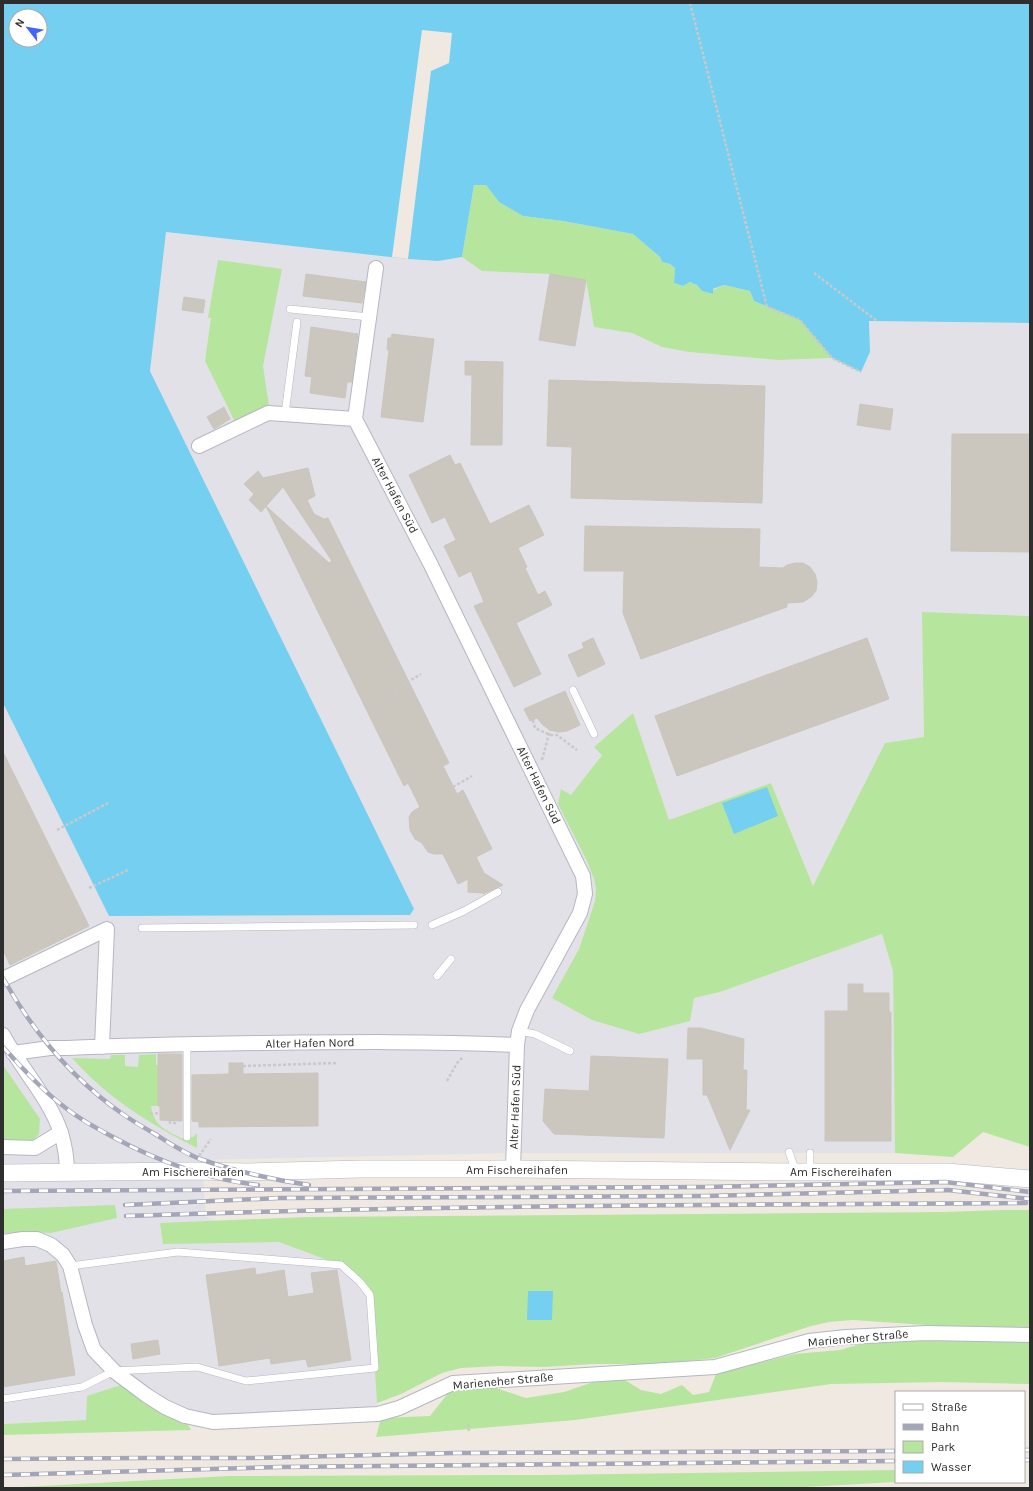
<svg xmlns="http://www.w3.org/2000/svg" width="1033" height="1491" font-family="Karla,sans-serif">
	<style>
		.industrial { fill: #e3e1e8 }
		.green { fill: #b6e59e }
		.water { fill: #75cff0; fill-rule: evenodd }
		.pier { fill: #efe9e1 }
		.building { fill: #cbc7bf; stroke: #cbc5ba }
		.lines { fill: none; stroke-linecap: round; stroke-linejoin: round }
		.service-casing { stroke: #b4b7c1; stroke-width: 8 }
		.minor-casing { stroke: #b4b7c1; stroke-width: 16 }
		.tertiary-casing { stroke: #b4b7c1; stroke-width: 18 }
		.path { stroke: #c9c9c9; stroke-width: 2.5; stroke-dasharray: 3 2; stroke-linecap: butt }
		.service { stroke: #fff; stroke-width: 7 }
		.minor { stroke: #fff; stroke-width: 14 }
		.tertiary { stroke: #fff; stroke-width: 17 }
		.rail-casing { stroke: #a3a6b8; stroke-width: 4.5 }
		.rail { stroke: #fff; stroke-width: 3; stroke-dasharray: 9; stroke-linecap: butt }
		.labels { text-anchor: middle; dominant-baseline: central; stroke-width: 4; stroke-linejoin: round; paint-order: stroke }
		.street-label { font-size: 12px; fill: #2e2e2e; stroke: #fff }
	</style>
	<rect width="100%" height="100%" fill="#efe9e1"/>
	<!-- industrial -->
	<path class="industrial" d="M166 232 408 259 438 261 462 257 482 271 550 274 586 280 594 327 632 333 662 347 689 352 778 360 832 358 861 372 870 352 869 321 1030 323V616L922 612 924 737 885 743 813 886 771 783 669 820 633 713 594 747 602 754 571 796 561 790 594 879 596 889 595 901 579 949 553 998H694L720 992 882 934 893 971 895 1153H513L202 1160 206 1217 318 1255 341 1265 370 1295 378 1414 213 1422 129 1383 86 1420 3 1424V703L109 916 410 915 414 910 150 370Z"/>
	<!-- green -->
	<path class="green" d="M474 185H486L499 202 523 216 563 221 633 234 660 257 662 262 670 264 675 268 674 283 683 286 690 282 697 285 702 291 713 294V290L724 285 750 291 754 301 800 320 832 358 778 360 689 352 662 347 632 333 594 327 586 280 550 274 482 271 462 257Z
		M218 260 282 269 263 366 269 406 236 424 205 361 211 318H208Z
		M922 612 1030 616V1147L983 1132 953 1157 895 1153 893 971 882 934 720 992 694 998 690 1021 639 1034 592 1020 552 998 579 949 595 901 596 889 594 879 587 861 558 804 561 789 571 795 602 755 594 747 633 713 669 820 771 783 813 886 885 743 924 737Z
		M156 1054V1065H158V1106H151C155 1128 165 1129 183 1139L193 1137 197 1133V1148C150 1124 107 1098 72 1058L110 1059 111 1055H125V1066L138 1067 139 1055Z
		M3 1065 40 1119 39 1134 32 1142 3 1144Z
		M115 1205 117 1218 51 1233 28 1232 3 1233V1209Z
		M1003 1210H1030V1327L930 1326 926 1325 853 1320 829 1322 811 1326 715 1358 660 1364H593L544 1367 498 1366 461 1368 442 1373 401 1394 377 1403 370 1295 341 1265 279 1242 163 1244 160 1223 308 1217 943 1212Z
		M923 1339 1030 1342V1384L942 1382 831 1384 575 1420 376 1437 381 1418 430 1416 449 1392 493 1387 526 1398 564 1392 605 1378 620 1377 641 1390 661 1394 682 1385 693 1395 709 1392 716 1374 795 1354 840 1350 864 1343Z
		M121 1385 150 1406 187 1423 191 1430 3 1435V1424L86 1420 87 1396Z
		M896 1470V1482L805 1487 3 1488 229 1476 545 1475Z"/>
	<!-- water -->
	<path class="water" d="M3 3H1030V323L869 321 870 352 861 372 832 358 800 320 754 301 750 291 724 285 713 289V294L702 291 697 285 690 282 683 286 674 283 675 268 670 264 662 262 660 257 633 234 563 221 523 216 499 202 486 185H474L462 257 438 261 408 259 166 232 150 371 414 909 410 915 109 916 3 703ZM16 16H40V40H16Z
		M767 787 778 816 734 834 722 803Z
		M528 1291H553L552 1320H527Z"/>
	<!-- pier -->
	<path class="pier" d="M422 30 452 33 449 63 431 71 408 259 392 257Z"/>
	<!-- building -->
	<path class="building" d="M306 274 366 282 362 303 303 296Z
		M550 274 586 280 575 346 539 340Z
		M184 297 205 300 203 313 182 310Z
		M311 327 358 334 352 382H347L345 398 310 393 312 377 305 376Z
		M392 334 434 339 423 422 381 417 389 350H387L388 338H391Z
		M465 361 503 362 502 445H471L472 375H465Z
		M549 380 765 386 762 503 571 498 572 447 547 446Z
		M860 404 893 409 890 430 857 425Z
		M224 407 230 419 214 429 207 417Z
		M952 434H1030V552L951 551Z
		M450 455 455 465 460 463 490 524 529 505 544 535 518 548 527 567 525 568 538 595 545 591 552 605 516 623 541 674 514 687 474 606 484 602 471 571 459 577 444 546 456 540 445 517 432 523 409 475Z
		M308 468 315 496 307 500 314 514 324 519 328 518 449 763 443 766 457 794 463 790 492 849 476 857 484 873 503 885 483 894V893L468 892V879L458 884 443 854H434L428 852 422 843 415 839 410 830 409 817 412 812 420 807 408 783 404 786 266 506 329 563 332 561 283 487 261 512 249 500 254 494 244 484 258 471 263 478Z
		M585 526 760 529 759 567 783 568 787 565 795 563H803L810 567 815 574 817 582 816 591 811 597 803 602 787 603V607L641 659 623 613 624 571H584Z
		M593 638 605 664 578 677 568 655 584 648 582 643Z
		M867 638 889 699 677 776 655 716Z
		M565 691 580 725 567 731 559 732 550 730 543 725 537 718 530 721 524 709Z
		M3 752 89 926 10 965 3 950Z
		M848 984H863V993H889V1012H891V1141H825V1011H848Z
		M688 1028H701L744 1039 743 1070H747L746 1110H750L730 1150 707 1095H703V1059H687Z
		M158 1054H182V1121L160 1120V1106H158Z
		M591 1056 668 1059 664 1138 554 1134 543 1121 545 1089 589 1091Z
		M229 1063H243V1074L318 1073V1126L199 1127V1122L192 1121V1075L229 1074Z
		M24 1257 25 1266 56 1261 61 1293 62 1292 75 1375 3 1387V1261Z
		M255 1268 256 1275 284 1270 288 1297 314 1293 311 1273 337 1270 351 1360 308 1367 306 1359 271 1364 270 1358 219 1366 206 1275Z
		M158 1340 160 1354 133 1359 131 1344Z"/>
	<g class="lines">
		<defs>
			<path id="service" d="M290 309 369 317
				M285 414 297 322
				M573 690 594 734
				M432 925 464 911 498 892
				M142 928 414 925
				M437 976 451 959
				M519 1031 535 1034 570 1051
				M187 1044V1137
				M789 1152 796 1172
				M810 1172V1153
				M3 1399 82 1387 114 1371 197 1367 246 1381 375 1368 370 1295 360 1282 341 1265 178 1252 70 1266"/>
			<path id="minor" d="M376 268 355 419 430 563 583 876 585 894 580 913 527 1010 519 1031 517 1045 513 1169
				M199 446 268 413 355 419
				M3 979 107 929 102 1047
				M3 1035C20 1067 50 1099 61 1133 65 1146 67 1160 67 1173
				M13 1053 50 1048H67C132 1045 197 1044 262 1043 347 1042 432 1041 517 1045
				M3 1147 35 1148 61 1132
				M3 1242 23 1239H37L51 1245 63 1255 70 1266 85 1325 94 1350 114 1371 146 1395 165 1407 185 1416 213 1422 378 1414 399 1408 453 1383 715 1367 809 1341 846 1337 926 1333 1030 1335"/>
			<path id="tertiary" d="M3 1173 192 1171 248 1172 361 1169H513L796 1172H947L1030 1179"/>
		</defs>
		<!-- service casing -->
		<use href="#service" class="service-casing"/>
		<!-- minor casing -->
		<use href="#minor" class="minor-casing"/>
		<!-- tertiary casing -->
		<use href="#tertiary" class="tertiary-casing"/>
		<!-- path -->
		<path class="path" d="M690 3 767 307 800 320 832 358 861 372
			M814 273 877 321
			M394 690 421 674
			M533 720 535 728 550 735H557L577 750
			M542 760 550 730
			M453 787 472 776
			M57 830 108 803
			M89 888 128 870
			M243 1066 337 1063
			M447 1081 457 1063 463 1057
			M150 1114 160 1113
			M170 1121V1123H177
			M199 1156 211 1139
			M468 1424 469 1431"/>
		<!-- service -->
		<use href="#service" class="service"/>
		<!-- minor -->
		<use href="#minor" class="minor"/>
		<!-- tertiary -->
		<use href="#tertiary" class="tertiary"/>
		<defs>
			<path id="rail" d="M3 978C33 1032 75 1082 127 1117 136 1123 146 1129 155 1134 169 1143 187 1155 203 1160 235 1171 275 1180 309 1185
				M3 1047C23 1069 43 1091 67 1109 80 1119 96 1128 111 1136 157 1161 205 1179 258 1185
				M3 1191 705 1187 945 1182 1030 1192
				M125 1205 279 1198 705 1196 948 1190 1030 1199
				M126 1216C426 1205 726 1205 1026 1203
				M1024 1450H1030
				M3 1459 144 1458H249L454 1453 896 1451
				M1024 1460H1030
				M3 1475 279 1467 896 1461"/>
		</defs>
		<!-- rail casing -->
		<use href="#rail" class="rail-casing"/>
		<!-- rail -->
		<use href="#rail" class="rail"/>
	</g>
	<g class="labels">
		<!-- street labels -->
		<g class="street-label">
			<text transform="translate(395 495) rotate(62)">Alter Hafen Süd</text>
			<text transform="translate(539 785) rotate(64)">Alter Hafen Süd</text>
			<text transform="translate(310 1043) rotate(-1)">Alter Hafen Nord</text>
			<text transform="translate(515 1107) rotate(-88)">Alter Hafen Süd</text>
			<text x="517" y="1170">Am Fischereihafen</text>
			<text x="193" y="1172">Am Fischereihafen</text>
			<text x="841" y="1172">Am Fischereihafen</text>
			<text transform="translate(858 1338) rotate(-5)">Marieneher Straße</text>
			<text transform="translate(503 1381) rotate(-5)">Marieneher Straße</text>
		</g>
	</g>
	<!-- border -->
	<rect width="1033" height="1491" fill="none" stroke="#2e2e2e" stroke-width="8"/>
	<!-- legend -->
	<rect x="895" y="1391" width="130" height="92" fill="#ffffff" stroke="#ababab"/>
	<rect x="903" y="1404" width="20" height="6" fill="#ffffff" stroke="#ababab"/>
	<text x="931" y="1411" font-size="12" fill="#2e2e2e">Straße</text>
	<rect x="903" y="1424" width="20" height="6" fill="#a3a6b8" stroke="#ababab"/>
	<text x="931" y="1431" font-size="12" fill="#2e2e2e">Bahn</text>
	<rect x="903" y="1441" width="20" height="12" fill="#b6e59e" stroke="#ababab"/>
	<text x="931" y="1451" font-size="12" fill="#2e2e2e">Park</text>
	<rect x="903" y="1461" width="20" height="12" fill="#75cff0" stroke="#ababab"/>
	<text x="931" y="1471" font-size="12" fill="#2e2e2e">Wasser</text>
	<!-- north arrow -->
	<g transform="translate(28 28) rotate(301)"><circle r="19" fill="#ffffff" stroke="#ababab"/>
	<path d="M0-3L7 15L0 10L-7 15Z" fill="#4264fb"/>
	<text y="-6" font-size="11" font-weight="bold" text-anchor="middle" fill="#2e2e2e">N</text>
	</g>
</svg>
